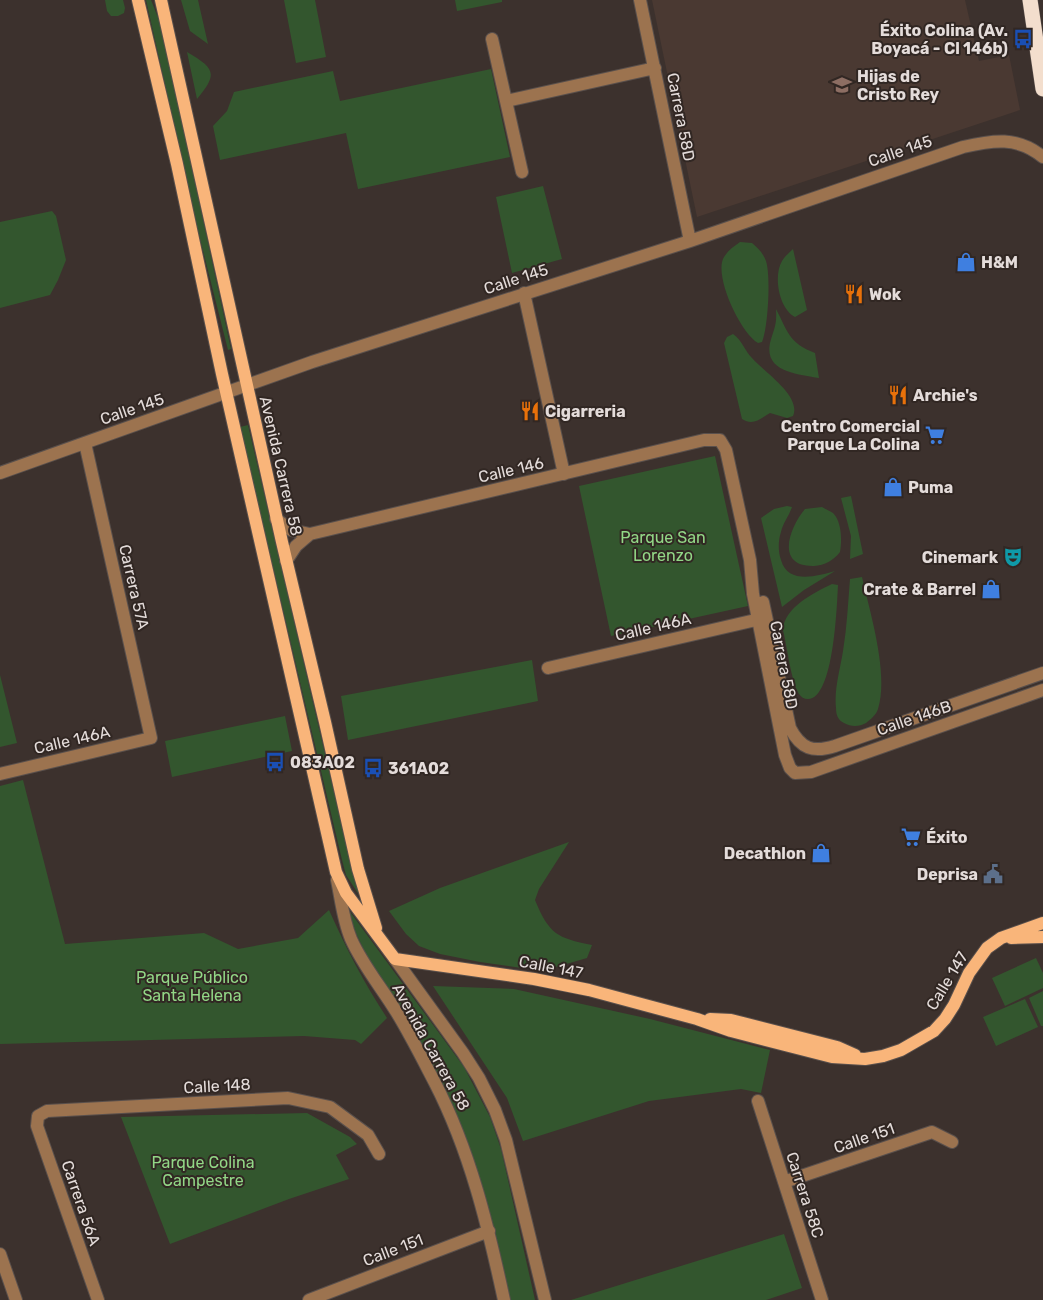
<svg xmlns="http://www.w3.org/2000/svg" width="1043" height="1300" font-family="Rubik,sans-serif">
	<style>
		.built { fill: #4a3932 }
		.green { fill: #33562e }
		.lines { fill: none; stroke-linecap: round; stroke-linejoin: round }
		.minor-casing { stroke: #5a504c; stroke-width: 14 }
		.major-casing { stroke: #5a504c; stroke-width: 14 }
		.highway-casing { stroke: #5a504c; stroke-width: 16 }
		.minor { stroke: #9c734f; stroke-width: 12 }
		.major { stroke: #f9b57a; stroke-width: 12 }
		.highway { stroke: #f3decd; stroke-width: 15 }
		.labels { text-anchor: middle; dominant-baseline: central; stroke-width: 4; stroke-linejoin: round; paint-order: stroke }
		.poi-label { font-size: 16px; font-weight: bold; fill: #e4dcda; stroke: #312723; text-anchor: start }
		.street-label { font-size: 16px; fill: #e4dcda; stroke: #312723 }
		.park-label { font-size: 16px; fill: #92d786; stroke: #312723 }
	</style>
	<rect width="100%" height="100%" fill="#3c312d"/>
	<!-- built -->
	<path class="built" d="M652 0H965L979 61 1009 55 1020 110 697 217Z"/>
	<!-- green -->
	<path class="green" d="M105 0H123L125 8 124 13 118 16H111L107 11Z
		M146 0H151L161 25 231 349 228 350 197 227Z
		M181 0H198L208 44 190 31Z
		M284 0H315L326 57 296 63Z
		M455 0H502V2L457 11Z
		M187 52C214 68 219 73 197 99Z
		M491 69 510 157 358 189 346 133 220 160 213 126 227 111 234 92 333 71 340 101Z
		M543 186 562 259 512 273 496 197Z
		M52 211 56 216 66 260 58 280 50 295 0 308V222Z
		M740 242 752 243C758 248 763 253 766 261 771 276 768 328 762 342L758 343C740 332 715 278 723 259 727 251 733 247 740 242Z
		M793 249 807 310 795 317C779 309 773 276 782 261 785 256 789 253 793 249Z
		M776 309C788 332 789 343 815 353L819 378C798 374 764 372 770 343 774 328 777 326 776 309Z
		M733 334C742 340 745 351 752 358 763 371 802 396 793 416L787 418 770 413C760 419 753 426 742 419L724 343 727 337Z
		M248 425 350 861 363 901 346 875 342 860 240 427Z
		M715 456 748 606 611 636 579 486Z
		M851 496 863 554 850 559 851 536 841 498Z
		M787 506 792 507C789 516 783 523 781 532 778 540 778 552 781 560 788 585 817 576 835 571L804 590 782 607 761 518 774 509Z
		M822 507C825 509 830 511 833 513 842 522 842 541 840 552 833 561 825 565 814 566 775 567 789 528 805 509Z
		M862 577C870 613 889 673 878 709 876 715 871 719 866 723 859 727 851 727 844 723 838 720 836 715 836 708 834 689 840 670 843 651 847 627 848 603 850 579Z
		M832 584 838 585C837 604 834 699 808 699 804 699 801 697 799 694 791 681 787 646 783 630 784 607 814 593 832 584Z
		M532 660 538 701 348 740 341 696Z
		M0 675 17 743 0 747Z
		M285 716 292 751 172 777 165 741Z
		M23 780 65 944 204 933 238 949 298 938 329 910C346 948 364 983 387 1018L361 1044 355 1040 304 1036 0 1044V786Z
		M569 842 539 889 535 900C549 934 557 938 592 945L587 958 542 971 480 962 440 954 419 946 406 934 389 911 440 888Z
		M348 909 464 1067 490 1117 501 1149 535 1300H508L478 1176 368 959 355 931Z
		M1036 958 1043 973V988L1005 1006 992 978Z
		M433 986 514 989 650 1019 770 1050 761 1093 741 1089 649 1101 523 1141 507 1098Z
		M1043 991V1026H1041L1029 998Z
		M1025 999 1038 1027 996 1046 983 1017Z
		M307 1113 350 1137 357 1144 336 1155 349 1179 289 1199 170 1244 121 1117Z
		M784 1234 802 1288 766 1300H571Z"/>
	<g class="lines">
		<defs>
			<path id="minor" d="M640 0 690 241
				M492 39 522 172
				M506 101 655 68
				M524 293 564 474
				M0 473 312 362 690 241 963 147C993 140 1017 136 1043 157
				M276 519 291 530 310 534 704 440H720L726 450 750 560 753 594 785 755 790 768 795 773 811 772 1043 690
				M286 561 296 546 310 534
				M763 602 790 728C801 749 813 753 835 746L1043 673
				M548 668 764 618
				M0 774 151 738 85 443
				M337 880C341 899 343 920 351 939 363 966 382 988 397 1013 411 1036 423 1060 435 1083 470 1151 488 1226 504 1300
				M395 959 463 1053 479 1078 495 1110 506 1140 545 1300
				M758 1101 822 1300
				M784 1182 932 1132 952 1142
				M0 1254 16 1300
				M98 1300 37 1126 38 1116 47 1111 288 1098 330 1107 368 1135 379 1154
				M309 1300 489 1231"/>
			<path id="major" d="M138 0 177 164 222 374 336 872 346 893 395 959 534 979 589 990 697 1019 731 1031 832 1057 865 1059 883 1056 901 1050 934 1031 945 1019 954 1005 969 973 987 948 1001 938 1043 923
				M161 0 282 542 325 722 358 869 376 928
				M1011 938 1043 937
				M710 1019 731 1020 837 1047 855 1055"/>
			<path id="highway" d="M1030 0 1043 89"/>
		</defs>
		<!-- minor casing -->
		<use href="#minor" class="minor-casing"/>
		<!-- major casing -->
		<use href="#major" class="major-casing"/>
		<!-- highway casing -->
		<use href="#highway" class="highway-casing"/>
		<!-- minor -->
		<use href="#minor" class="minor"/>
		<!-- major -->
		<use href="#major" class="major"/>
		<!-- highway -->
		<use href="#highway" class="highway"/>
	</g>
	<!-- icons -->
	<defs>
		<symbol id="bus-bare" viewBox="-9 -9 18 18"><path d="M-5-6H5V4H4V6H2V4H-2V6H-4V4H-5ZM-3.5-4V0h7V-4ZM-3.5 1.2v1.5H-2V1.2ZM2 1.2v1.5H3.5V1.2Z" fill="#1a4fb4" stroke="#312723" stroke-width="2.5" paint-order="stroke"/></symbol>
		<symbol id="school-bare" viewBox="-9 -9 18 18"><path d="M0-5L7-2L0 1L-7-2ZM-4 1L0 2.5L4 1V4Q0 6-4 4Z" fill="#8d6e63" stroke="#312723" stroke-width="2.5" paint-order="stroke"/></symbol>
		<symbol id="shop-bare" viewBox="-9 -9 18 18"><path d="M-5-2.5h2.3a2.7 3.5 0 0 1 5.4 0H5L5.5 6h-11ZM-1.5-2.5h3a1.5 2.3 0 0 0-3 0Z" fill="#3f7fe0" stroke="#312723" stroke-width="2.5" paint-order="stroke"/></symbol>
		<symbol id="restaurant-bare" viewBox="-9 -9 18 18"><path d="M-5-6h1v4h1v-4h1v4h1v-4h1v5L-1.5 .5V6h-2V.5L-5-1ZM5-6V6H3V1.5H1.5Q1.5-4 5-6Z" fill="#e8710a" stroke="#312723" stroke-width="2.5" paint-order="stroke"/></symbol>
		<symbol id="supermarket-bare" viewBox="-9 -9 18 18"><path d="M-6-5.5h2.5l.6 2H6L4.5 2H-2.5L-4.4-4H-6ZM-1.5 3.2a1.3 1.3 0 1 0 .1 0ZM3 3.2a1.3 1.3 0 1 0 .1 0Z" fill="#3f7fe0" stroke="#312723" stroke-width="2.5" paint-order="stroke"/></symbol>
		<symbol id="theatre-bare" viewBox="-9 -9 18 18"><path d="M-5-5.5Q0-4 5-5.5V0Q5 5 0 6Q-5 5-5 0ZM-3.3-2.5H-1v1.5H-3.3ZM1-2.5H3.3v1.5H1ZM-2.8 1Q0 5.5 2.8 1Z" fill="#0f9aa8" stroke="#312723" stroke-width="2.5" paint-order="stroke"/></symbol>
		<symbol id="civic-bare" viewBox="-9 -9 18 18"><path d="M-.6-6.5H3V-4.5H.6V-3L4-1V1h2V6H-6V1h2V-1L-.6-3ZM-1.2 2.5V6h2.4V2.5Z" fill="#5c6f8a" stroke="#312723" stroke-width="2.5" paint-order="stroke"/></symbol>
	</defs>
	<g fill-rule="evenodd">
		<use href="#bus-bare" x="1009" y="25" width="28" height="28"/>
		<use href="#school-bare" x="828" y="71" width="28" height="28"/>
		<use href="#shop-bare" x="952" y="248" width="28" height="28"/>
		<use href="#restaurant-bare" x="840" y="280" width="28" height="28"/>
		<use href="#restaurant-bare" x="884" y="381" width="28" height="28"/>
		<use href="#restaurant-bare" x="516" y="397" width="28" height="28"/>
		<use href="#supermarket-bare" x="921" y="421" width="28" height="28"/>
		<use href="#shop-bare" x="879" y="473" width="28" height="28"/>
		<use href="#theatre-bare" x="999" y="543" width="28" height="28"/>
		<use href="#shop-bare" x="977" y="575" width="28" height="28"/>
		<use href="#bus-bare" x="261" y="748" width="28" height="28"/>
		<use href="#bus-bare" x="359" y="754" width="28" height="28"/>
		<use href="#supermarket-bare" x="897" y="823" width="28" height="28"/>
		<use href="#shop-bare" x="807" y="839" width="28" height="28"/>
		<use href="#civic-bare" x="979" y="860" width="28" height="28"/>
	</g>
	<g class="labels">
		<!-- poi labels -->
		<g class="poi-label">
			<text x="1008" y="30" text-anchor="end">Éxito Colina (Av.<tspan x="1008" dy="18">Boyacá - Cl 146b)</tspan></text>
			<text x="857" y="76">Hijas de<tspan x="857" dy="18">Cristo Rey</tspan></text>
			<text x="981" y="262">H&amp;M</text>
			<text x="869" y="294">Wok</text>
			<text x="913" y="395">Archie's</text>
			<text x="545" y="411">Cigarreria</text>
			<text x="920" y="426" text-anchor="end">Centro Comercial<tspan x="920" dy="18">Parque La Colina</tspan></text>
			<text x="908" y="487">Puma</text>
			<text x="998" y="557" text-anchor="end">Cinemark</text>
			<text x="976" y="589" text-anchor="end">Crate &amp; Barrel</text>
			<text x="290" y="762">083A02</text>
			<text x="388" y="768">361A02</text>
			<text x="926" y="837">Éxito</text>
			<text x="806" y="853" text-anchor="end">Decathlon</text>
			<text x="978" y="874" text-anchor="end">Deprisa</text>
		</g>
		<!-- street labels -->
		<g class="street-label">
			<text transform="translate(681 117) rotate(79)">Carrera 58D</text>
			<text transform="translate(900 151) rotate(-19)">Calle 145</text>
			<text transform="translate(516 279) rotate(-18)">Calle 145</text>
			<text transform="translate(132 409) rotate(-19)">Calle 145</text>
			<text transform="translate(281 466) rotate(77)">Avenida Carrera 58</text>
			<text transform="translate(511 470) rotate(-13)">Calle 146</text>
			<text transform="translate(134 587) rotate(77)">Carrera 57A</text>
			<text transform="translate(653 627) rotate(-13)">Calle 146A</text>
			<text transform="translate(784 665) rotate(79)">Carrera 58D</text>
			<text transform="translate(914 718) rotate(-19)">Calle 146B</text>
			<text transform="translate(72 740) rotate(-13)">Calle 146A</text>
			<text transform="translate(551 967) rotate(11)">Calle 147</text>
			<text transform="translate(947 981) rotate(-59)">Calle 147</text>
			<text transform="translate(431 1047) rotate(61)">Avenida Carrera 58</text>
			<text transform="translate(217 1086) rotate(-3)">Calle 148</text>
			<text transform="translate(864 1138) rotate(-19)">Calle 151</text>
			<text transform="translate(805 1195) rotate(72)">Carrera 58C</text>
			<text transform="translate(81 1203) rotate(71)">Carrera 56A</text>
			<text transform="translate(393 1250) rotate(-21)">Calle 151</text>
		</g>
		<!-- park labels -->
		<g class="park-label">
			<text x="663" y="537">Parque San<tspan x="663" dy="18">Lorenzo</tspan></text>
			<text x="192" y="977">Parque Público<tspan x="192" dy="18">Santa Helena</tspan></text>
			<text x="203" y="1162">Parque Colina<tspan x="203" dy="18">Campestre</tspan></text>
		</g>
	</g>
</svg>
